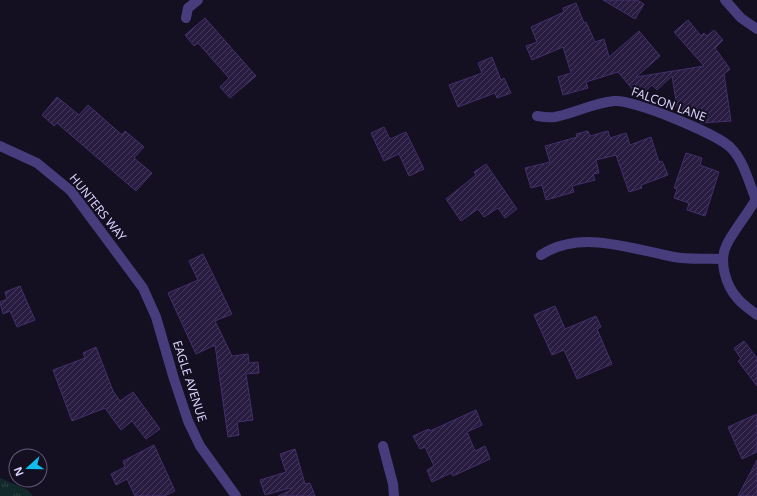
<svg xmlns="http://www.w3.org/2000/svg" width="757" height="496" font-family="'Noto Sans',sans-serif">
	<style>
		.park { fill: url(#park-tufts) }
		.building { fill: url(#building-hatch); stroke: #43306c }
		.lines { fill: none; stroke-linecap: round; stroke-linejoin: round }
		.street { stroke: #473d7d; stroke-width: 10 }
		.labels { text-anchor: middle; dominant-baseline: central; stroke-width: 4; stroke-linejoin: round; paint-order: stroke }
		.street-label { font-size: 12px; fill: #dcd2fc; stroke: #140f21 }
	</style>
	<defs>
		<pattern id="park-tufts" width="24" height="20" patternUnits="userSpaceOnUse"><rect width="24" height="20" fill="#12292b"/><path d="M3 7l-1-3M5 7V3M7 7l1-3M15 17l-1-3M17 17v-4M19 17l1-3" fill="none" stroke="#34474b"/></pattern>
		<pattern id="building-hatch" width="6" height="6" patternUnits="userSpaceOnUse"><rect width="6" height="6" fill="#281c41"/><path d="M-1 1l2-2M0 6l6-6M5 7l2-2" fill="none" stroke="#473c5d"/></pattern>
	</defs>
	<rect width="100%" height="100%" fill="#140f21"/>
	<!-- park -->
	<path class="park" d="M0 478 28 490 33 496H0Z"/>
	<!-- building -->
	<path class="building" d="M603 0H637L644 4 635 19Z
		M576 3 584 23 586 22 595 42 604 39 609 57 639 31 660 56 636 77 704 66 674 32 688 20 701 36 704 33 707 36 714 30 723 40 715 48 730 69 724 74 731 121 701 123 698 109 682 111 681 106 677 107 672 76 657 90 652 85 639 97 618 72 586 82 588 88 563 95 558 77 571 73 563 47 532 60 526 46 537 42 531 27 564 12 563 8Z
		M205 18 256 76 230 98 220 87 229 78 198 43 194 46 185 35Z
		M492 57 501 80 504 78 511 93 497 98 495 93 458 107 449 85 482 73 478 63Z
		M57 97 79 115 88 105 122 135 125 131 144 147 134 158 152 173 136 191 57 123 54 126 42 115Z
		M384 127 390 139 406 132 424 169 409 176 399 154 384 161 371 133Z
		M588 131 590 136 608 131 610 138 626 133 630 145 651 137 659 162 662 161 668 175 641 185 642 188 629 192 616 155 596 160 599 173 593 174 595 180 572 186 574 192 546 200 542 185 531 188 525 168 550 162 545 146 577 137 576 134Z
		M686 153 702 158 700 165 719 172 705 216 687 210 689 203 674 198 677 189 674 188Z
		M486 164 517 209 505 218 498 208 484 217 478 209 461 221 446 199 476 175 474 172Z
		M203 254 232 314 215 321 232 356 248 354 249 363 258 362 259 373 246 374 253 420 237 422 239 435 228 437 215 345 196 354 168 293 198 280 189 261Z
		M20 286 35 320 17 327 10 311 3 314 0 302 7 299 5 292Z
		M555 306 565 329 596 316 601 327 597 329 612 364 577 379 564 350 552 355 534 315Z
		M744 341 757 358V386L738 361 741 359 734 348Z
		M96 347 113 391 120 401 133 392 160 429 146 439 132 421 121 430 105 408 72 421 53 370 85 358 83 353Z
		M476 410 482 425 467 432 475 451 485 446 490 459 453 476 451 473 432 482 427 470 434 466 425 447 420 449 413 436 429 429 430 431Z
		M757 414V452L742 459 728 427Z
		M154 445 175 491 164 496H135L127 479 116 485 111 474 125 467 123 461Z
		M295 449 305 484 310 483 315 496H278L291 490 290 488 265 495 260 480 286 472 280 454Z
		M757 460V496H738Z"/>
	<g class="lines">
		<!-- street -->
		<path class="street" d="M725 0 741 18 757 29
			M186 18 188 8 198 0
			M537 116C543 117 549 118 555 117 575 113 593 103 614 101 632 99 718 134 731 148 744 161 749 183 756 200
			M0 146 37 163 71 191 143 288 156 317 174 379 188 421 200 446 236 496
			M757 197C748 214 735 228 727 244 718 261 726 286 738 299 743 305 751 310 757 315
			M541 255C581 229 631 249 674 257 690 260 707 258 723 259
			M383 446 393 484 394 496"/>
	</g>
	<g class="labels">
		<!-- street labels -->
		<g class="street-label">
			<text transform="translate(669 104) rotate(20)">FALCON LANE</text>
			<text transform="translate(98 207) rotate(51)">HUNTERS WAY</text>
			<text transform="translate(190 381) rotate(72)">EAGLE AVENUE</text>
		</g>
	</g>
	<!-- north arrow -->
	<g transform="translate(28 468) rotate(249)"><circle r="19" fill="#140f21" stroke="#645d79"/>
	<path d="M0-3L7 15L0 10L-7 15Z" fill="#0fbceb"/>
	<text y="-6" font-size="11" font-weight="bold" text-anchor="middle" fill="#dcd2fc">N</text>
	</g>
</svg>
